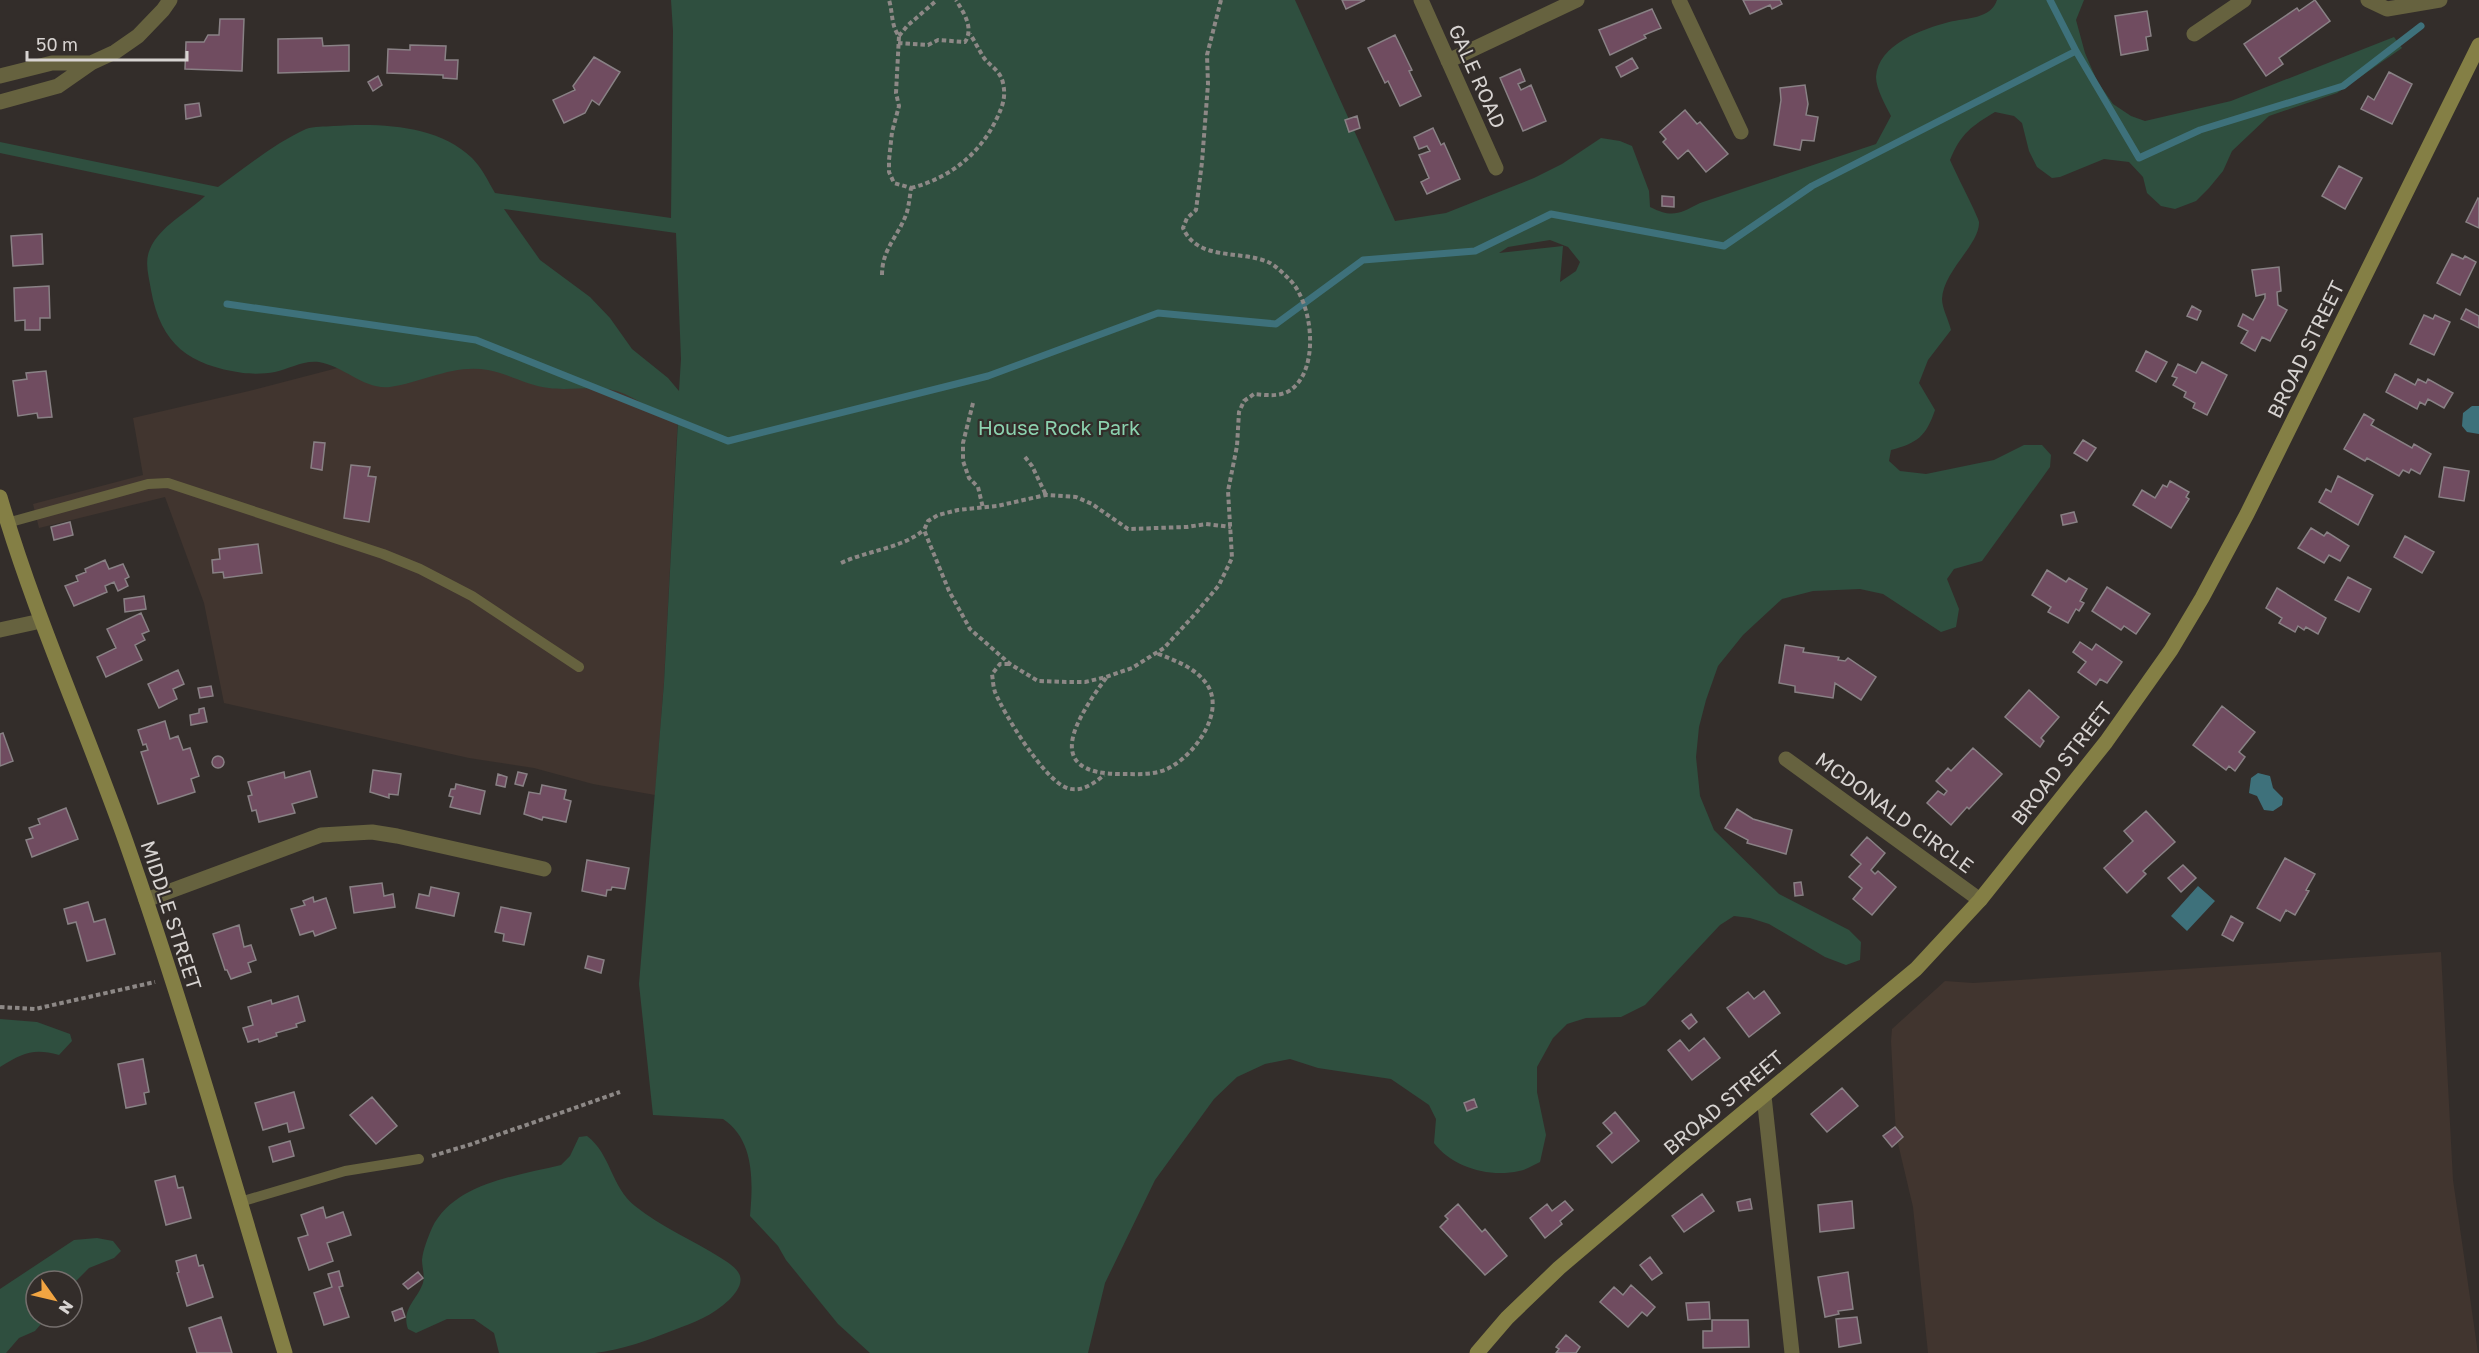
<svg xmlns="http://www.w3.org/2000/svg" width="2479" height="1353" font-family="'Golos Text',sans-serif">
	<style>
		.built { fill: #41352f }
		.green { fill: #2f4f3f; fill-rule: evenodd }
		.water { fill: #3e717b }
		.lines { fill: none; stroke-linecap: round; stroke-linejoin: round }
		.stream { stroke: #3e717b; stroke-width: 7 }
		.building { fill: #704c60; stroke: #898185; stroke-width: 1.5 }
		.path { stroke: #8d8886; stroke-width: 4; stroke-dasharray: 4.5 3; stroke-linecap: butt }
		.service { stroke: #66623f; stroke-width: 10 }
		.minor { stroke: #66623f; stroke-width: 15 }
		.secondary { stroke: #847f45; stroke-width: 15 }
		.labels { text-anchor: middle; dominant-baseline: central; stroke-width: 4.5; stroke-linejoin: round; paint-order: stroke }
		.street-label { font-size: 20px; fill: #d7d3d1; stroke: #332d2a }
		.park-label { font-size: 20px; fill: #8cd2af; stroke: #332d2a }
	</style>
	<rect width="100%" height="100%" fill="#332d2a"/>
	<!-- built -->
	<path class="built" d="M464 335 679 396 664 683 655 795 593 784 534 768 469 758 224 703 204 603 165 497 39 528 33 504 143 475 133 418 249 391Z
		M2441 952 2453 1180 2478 1353H1928L1913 1207 1896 1135 1891 1041 1892 1029 1945 981 1973 983Z"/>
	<!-- green -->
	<path class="green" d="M671 0H1295L1395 221 1446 213 1534 178 1562 164 1601 138 1620 141 1632 146 1649 191 1650 207C1672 218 1679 214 1700 203L1876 144 1891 116C1886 106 1876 89 1876 77 1878 44 1923 29 1949 22 1966 18 1991 19 1997 0H2084L2076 20 2085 53 2097 81 2113 104 2131 116 2145 121 2231 101 2394 37 2402 48 2337 93 2269 116 2232 151 2223 171 2209 188 2196 201 2175 209 2161 206 2147 193 2143 177 2129 162 2104 159 2060 177 2052 178 2037 167 2029 151 2022 123 2014 116 1995 112C1972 126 1961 133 1950 160 1954 170 1979 218 1979 222 1980 244 1943 271 1942 299 1942 308 1949 321 1951 330L1928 360 1919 383 1935 410C1926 436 1918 443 1891 450L1889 461 1900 471 1926 474 1994 460 2024 445H2042L2051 455 2050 467 1982 561 1954 569 1947 579 1959 609 1956 627 1941 632 1883 594 1860 589 1813 591 1782 599 1743 635 1718 666 1706 700 1699 727 1696 757 1700 796 1714 830 1779 894 1849 930 1861 942 1860 960 1846 965 1825 957 1769 924 1750 918 1734 916 1720 925 1645 1005 1621 1017 1586 1018 1567 1024 1553 1038 1537 1067V1092L1546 1135 1540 1162C1533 1165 1526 1170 1519 1171 1489 1178 1452 1167 1434 1143L1436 1119 1429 1105 1391 1079 1318 1068 1290 1059 1265 1064 1237 1077 1214 1099 1155 1180 1105 1283 1088 1353H870L838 1324 786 1260 778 1246 750 1216C753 1183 755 1140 723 1119L653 1115 639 984 664 683 678 421C656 414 638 398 617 391 598 385 569 391 549 388 528 386 509 374 488 370 453 364 424 382 390 387 364 390 344 366 319 362 303 360 289 369 275 372 265 374 252 374 243 373 189 365 161 345 151 290 149 277 144 262 150 249 160 226 187 213 205 196L0 153V142L218 187C246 167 275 143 306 129 314 126 325 127 333 126 378 123 437 124 472 158 482 168 488 181 495 193L671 218 673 31ZM504 209 676 233 681 359 679 391 668 378 632 349 610 318 590 297 540 260ZM1550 240 1568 247 1580 262 1576 271 1560 282 1563 246 1499 253 1508 247Z
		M0 1019 37 1022 70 1034 72 1041 59 1055C33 1048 23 1053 0 1067Z
		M587 1136C611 1154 611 1187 635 1206 661 1227 693 1240 721 1258 727 1262 734 1266 738 1272 745 1282 736 1293 729 1300 712 1316 695 1322 674 1330 648 1340 622 1350 595 1353 563 1353 530 1353 499 1353L494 1333 474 1319H447L416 1333 408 1329C401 1309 417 1300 423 1283 425 1275 422 1267 422 1260 423 1250 428 1237 432 1228 454 1183 516 1176 561 1165L570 1156 579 1137Z
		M97 1238 113 1241 121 1251 114 1258 89 1268 72 1285V1281H36V1317H47L35 1331 19 1338 6 1353H0V1289L74 1240Z"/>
	<!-- water -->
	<path class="water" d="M2472 406H2479V434L2467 432 2462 426 2463 413Z
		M2258 773 2270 776 2273 788 2283 798 2282 805 2273 811 2264 810 2257 796 2249 793 2251 778Z
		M2198 886 2215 901 2187 931 2171 916Z"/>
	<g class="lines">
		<!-- stream -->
		<path class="stream" d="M2050 0 2076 51 2139 158 2200 130 2343 86 2421 26
			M227 304 476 340 728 441 988 376 1158 313 1276 324 1363 260 1475 251 1551 214 1724 246 1812 186 2076 51"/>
	</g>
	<!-- building -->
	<path class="building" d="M1342 0H1365L1346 9Z
		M1743 0H1780L1782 4 1772 9 1770 5 1750 14Z
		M2315 0 2330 21 2279 58 2283 64 2266 76 2244 44 2297 8 2299 11Z
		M1652 9 1661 28 1644 35 1646 38 1610 55 1599 30Z
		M2147 11 2151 36 2146 37 2148 50 2121 55 2115 16Z
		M220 19H244L242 71 185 69 186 42H204L208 35H219Z
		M1395 35 1412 70 1409 71 1421 96 1400 106 1388 81 1385 83 1368 48Z
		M322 38 323 46 349 45V71L278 73V39Z
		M410 45 446 46 445 60H458L457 79 443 78V75L387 73 388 49 410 50Z
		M594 57 620 72 599 105 592 100 585 113 564 123 553 100 575 90 573 86Z
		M1632 58 1638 68 1621 77 1616 67Z
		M1520 69 1525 81 1518 84 1521 90 1531 85 1546 121 1523 131 1500 78Z
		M2389 72 2412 84 2392 124 2361 109 2368 96 2374 100Z
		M378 76 382 85 373 91 368 82Z
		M1805 85 1808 104 1806 115 1818 117 1814 141 1802 140 1800 150 1774 145 1781 100 1780 88Z
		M199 103 201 116 186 119 185 105Z
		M1685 110 1697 124 1700 122 1728 154 1706 172 1688 150 1678 159 1663 142 1666 139 1660 132Z
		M1357 116 1360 128 1349 132 1345 120Z
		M1433 128 1441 145 1444 143 1460 179 1427 194 1421 182 1429 178 1419 155 1430 151 1427 146 1419 149 1414 137Z
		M2339 166 2362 178 2345 209 2322 196Z
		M1662 196 1674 197V207L1662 206Z
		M2478 198 2479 199V228L2466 222Z
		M42 234 43 264 13 266 11 236Z
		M2452 254 2463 259 2465 256 2476 262 2460 295 2437 283Z
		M2279 267 2281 291 2277 292 2278 305 2287 310 2270 341 2262 337 2255 351 2241 343 2248 331 2238 326 2243 314 2253 320 2265 298V294L2256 296 2252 270Z
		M49 286 50 318H40V330H25V320L15 321 14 288Z
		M2192 306 2201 311 2197 320 2187 316Z
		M2466 309 2479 316V328L2461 319Z
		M2424 315 2433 319 2435 315 2450 322 2434 355 2410 344Z
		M2146 351 2167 362 2156 382 2136 371Z
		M2202 362 2227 375 2207 415 2193 408 2195 403 2184 397 2186 392 2173 385 2177 378 2172 376 2178 364 2196 373Z
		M46 371 52 417 38 418 37 413 18 416 13 381 27 379 26 373Z
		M2395 374 2415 385 2418 379 2426 383 2428 379 2453 393 2444 408 2428 399 2425 405 2420 402 2417 409 2386 392Z
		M2364 414 2374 420 2371 425 2412 448 2414 444 2431 454 2420 474 2411 469 2409 473 2403 470 2399 476 2367 458 2365 461 2344 449Z
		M2083 440 2096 448 2087 461 2074 453Z
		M314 442 325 443 322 470 311 468Z
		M351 465 370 467 368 476 376 477 369 522 344 518Z
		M2444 467 2469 471 2464 501 2439 497Z
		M2338 476 2373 495 2358 525 2319 502 2326 489 2331 492Z
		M2170 481 2189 492 2186 497 2189 499 2171 528 2133 505 2142 490 2155 498 2163 485 2167 487Z
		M2074 512 2077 522 2063 525 2061 515Z
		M70 522 73 535 54 540 51 527Z
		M2311 528 2324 536 2327 532 2349 546 2340 561 2329 555 2324 563 2298 548Z
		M2405 536 2434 552 2422 573 2394 557Z
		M258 544 262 573 224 578 223 572 213 573 212 560 220 559 219 549Z
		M105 560 109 569 123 564 129 577 125 579 128 586 118 591 114 582 105 586 107 592 74 606 65 586 78 581 76 576 86 572 85 569Z
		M2047 570 2066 582 2069 578 2087 589 2080 601 2084 603 2079 611 2076 609 2068 623 2048 612 2051 607 2032 595Z
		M2348 577 2371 589 2359 612 2335 600Z
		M2107 587 2150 614 2136 634 2124 626 2121 630 2092 611Z
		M2277 588 2326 618 2318 634 2306 627 2304 630 2298 626 2295 632 2279 623 2282 618 2266 608Z
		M144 596 146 609 125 612 124 599Z
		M141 613 149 631 142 634 145 640 135 645 142 660 106 677 97 657 116 648 107 629Z
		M2080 642 2092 650 2096 644 2122 662 2107 683 2100 679 2096 685 2078 672 2086 662 2073 652Z
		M1785 645 1804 648 1803 652 1839 657 1838 660 1845 661 1848 658 1876 677 1861 700 1835 683 1833 698 1795 692V686L1779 683Z
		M178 670 184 684 173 689 177 699 159 708 148 684Z
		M211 686 213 696 200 698 198 688Z
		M2029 690 2059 717 2041 738 2044 741 2040 747 2005 717Z
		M2222 706 2255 732 2239 752 2245 757 2235 771 2229 766 2226 770 2193 745Z
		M204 708 207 722 191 725 190 715 199 713V709Z
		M165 721 170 739 178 736 183 750 190 748 199 776 191 779 195 792 158 804 141 752 148 750 146 744 143 745 138 730Z
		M3 733 13 761 0 766V734Z
		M1973 748 2002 774 1969 809 1967 807 1951 825 1927 803 1938 791 1944 795 1947 791 1936 781 1948 768 1951 771Z
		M212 762a6 6 0 1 1 12 0a6 6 0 1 1-12 0Z
		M373 770 401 774 398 795 389 794V798L370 792Z
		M310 771 317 797 292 804 295 813 259 822 256 810 252 811 248 796 252 795 248 782 284 772 285 778Z
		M518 772 527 774 523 786 515 784Z
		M498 774 507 777 505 787 496 785Z
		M456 784 485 791 480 814 450 807 453 797 449 796 451 789H455Z
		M542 785 566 790 564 799 571 801 566 822 543 817 542 820 524 814 529 792 540 794Z
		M66 808 78 839 32 857 26 840 33 838 29 828 40 824 38 819Z
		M1737 809 1753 819 1792 830 1786 854 1747 843 1748 840 1725 828Z
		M2146 811 2175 842 2143 871 2146 874 2127 893 2104 868 2133 841 2124 831Z
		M1867 837 1885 853 1871 870 1875 874 1878 871 1896 887 1872 915 1853 899 1862 888 1849 877 1861 864 1851 855Z
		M2285 858 2315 874 2306 890 2309 891 2295 915 2286 910 2280 921 2257 908Z
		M587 860 629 868 625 889 612 887 611 890H607L606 896 582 891Z
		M2183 865 2196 878 2181 892 2168 878Z
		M1801 882 1803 895 1795 896 1794 883Z
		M382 883 384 896 393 894 395 907 354 913 350 887Z
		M431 887 459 893 454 916 416 908 419 894 429 896Z
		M313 897 314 902 326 898 336 928 315 936 313 931 300 935 291 909 305 905 303 901Z
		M88 902 94 922 105 919 115 954 87 961 76 922 68 924 64 909Z
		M501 907 531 913 524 945 503 941 504 934 495 932Z
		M2231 916 2243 923 2233 941 2222 935Z
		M239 925 244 947 251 945 256 960 248 963 251 972 231 979 227 970H225L213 934Z
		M588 956 604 960 601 973 585 968Z
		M1764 991 1780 1013 1749 1037 1727 1008 1748 992 1754 999Z
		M298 996 305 1021 296 1024 297 1027 276 1033 277 1036 259 1042 258 1039 248 1042 243 1028 253 1025 248 1007 271 1000 272 1004Z
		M1691 1014 1697 1022 1689 1029 1682 1021Z
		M1704 1038 1720 1058 1692 1080 1668 1050 1680 1040 1689 1051Z
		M143 1059 149 1092 144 1093 146 1104 126 1108 118 1064Z
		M1842 1088 1858 1106 1827 1132 1811 1114Z
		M294 1092 304 1128 289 1132 287 1123 263 1130 255 1103Z
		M372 1097 397 1126 376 1144 350 1115Z
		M1474 1099 1477 1107 1467 1111 1464 1103Z
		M1615 1112 1639 1141 1612 1163 1597 1146 1612 1133 1603 1123Z
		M1895 1127 1903 1137 1892 1147 1883 1136Z
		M290 1141 294 1156 273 1162 269 1147Z
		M175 1176 178 1188 183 1187 191 1218 166 1225 155 1181Z
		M1702 1194 1714 1211 1684 1232 1672 1216Z
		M1750 1199 1752 1209 1739 1211 1737 1202Z
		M1565 1201 1573 1210 1560 1221 1562 1224 1545 1238 1530 1218 1547 1204 1552 1211Z
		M1852 1201 1854 1228 1820 1232 1818 1205Z
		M1458 1204 1482 1232 1485 1229 1507 1256 1485 1275 1440 1227 1448 1219 1445 1216Z
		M323 1207 326 1218 343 1212 351 1235 327 1243 333 1261 309 1270 298 1238 308 1235 301 1215Z
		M196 1255 199 1266 203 1265 213 1297 187 1306 177 1273 179 1272 176 1261Z
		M1650 1257 1662 1273 1652 1280 1640 1265Z
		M339 1271 343 1286 339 1287 349 1317 324 1325 314 1293 332 1287 328 1274Z
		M418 1272 423 1278 408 1289 403 1284Z
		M1848 1272 1853 1309 1838 1311 1839 1314 1825 1317 1818 1277Z
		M1631 1285 1655 1307 1647 1316 1642 1312 1628 1327 1600 1302 1614 1287 1623 1295Z
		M1709 1302 1710 1319 1688 1320 1686 1303Z
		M402 1308 405 1317 395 1321 392 1312Z
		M221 1317 232 1353H197L189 1328Z
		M1857 1317 1861 1343 1839 1347 1836 1319Z
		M1712 1320H1748L1749 1347 1703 1348V1331H1712Z
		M1566 1335 1580 1347 1576 1353H1556L1559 1349 1556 1347Z"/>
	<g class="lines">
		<!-- path -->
		<path class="path" d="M1221 0 1207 55 1208 84 1202 162 1196 210 1187 218 1183 228C1197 261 1240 250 1268 262 1275 265 1284 274 1289 279 1313 302 1321 371 1289 391 1278 397 1266 395 1254 394L1244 401 1239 412 1237 446 1228 491 1232 558 1219 585 1196 613 1164 648 1132 668 1106 677 1085 682H1066L1038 681 1010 664 970 629 949 591 924 530 928 521 938 515 958 510 997 506 1046 495 1076 497 1092 504 1128 529 1187 527 1206 524 1231 527
			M899 36 907 26 937 0
			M898 43 928 45 938 40 965 42C974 28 964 13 956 0
			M911 188C950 178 980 154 997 118 1003 105 1006 97 1003 83 1000 70 991 67 984 58 979 50 975 42 970 34
			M882 275C882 248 899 236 907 212 909 204 910 196 911 188L894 183 889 172V160L892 132 899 106 896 93 899 36C891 26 893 13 889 0
			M973 403 963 443V461L969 478 978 487 983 508
			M1025 457 1032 466 1046 495
			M841 563C869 550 900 549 924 530
			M1009 664H1000L992 674C993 680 993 686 995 692 1004 714 1044 780 1067 788 1081 793 1095 783 1104 775
			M1106 678C1077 718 1040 774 1121 774 1139 774 1158 776 1174 765 1197 751 1226 710 1206 683 1194 667 1174 660 1156 653
			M0 1007 35 1009 155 982
			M432 1156 472 1144 620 1092"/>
		<!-- service -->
		<path class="service" d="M7 523 148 484 168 483 383 554 420 569 472 596 579 667
			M240 1202 345 1171 419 1159"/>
		<!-- minor -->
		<path class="minor" d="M1421 0 1496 168
			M1679 0 1741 132
			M2368 0 2387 9 2440 0
			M2194 34 2244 0
			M1448 61 1577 0
			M0 76 52 63H91
			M0 102 58 86 91 63 115 52 138 36 163 10 170 0
			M0 630 41 621
			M1786 759 1980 900
			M146 900 321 835 372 832 397 836 544 869
			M1764 1096 1792 1353"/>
		<!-- secondary -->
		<path class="secondary" d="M0 497C34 614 85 726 126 842 185 1010 234 1182 285 1353
			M1477 1353 1507 1318 1559 1268 1685 1161 1916 969 1980 900 2106 742 2171 650 2202 598 2247 514 2479 45"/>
	</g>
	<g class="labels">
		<!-- street labels -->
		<g class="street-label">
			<text transform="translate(1478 76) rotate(66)">GALE ROAD</text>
			<text transform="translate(2305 349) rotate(-64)">BROAD STREET</text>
			<text transform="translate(2061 763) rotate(-52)">BROAD STREET</text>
			<text transform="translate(1895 812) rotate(36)">MCDONALD CIRCLE</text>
			<text transform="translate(172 915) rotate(72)">MIDDLE STREET</text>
			<text transform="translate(1723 1102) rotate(-40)">BROAD STREET</text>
		</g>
		<!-- park labels -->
		<g class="park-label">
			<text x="1059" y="427">House Rock Park</text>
		</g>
	</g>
	<!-- north arrow -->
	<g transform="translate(54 1299) rotate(124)"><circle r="28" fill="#332d2a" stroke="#756f6d" stroke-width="1.5"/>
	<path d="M0-4.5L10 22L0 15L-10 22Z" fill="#f2a542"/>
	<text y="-9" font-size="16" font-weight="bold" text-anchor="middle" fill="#d7d3d1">N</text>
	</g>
	<!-- scale -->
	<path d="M27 51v9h160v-9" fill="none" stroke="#d7d3d1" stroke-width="3"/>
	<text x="36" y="51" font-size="18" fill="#d7d3d1" stroke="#332d2a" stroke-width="4.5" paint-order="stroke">50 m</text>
</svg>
